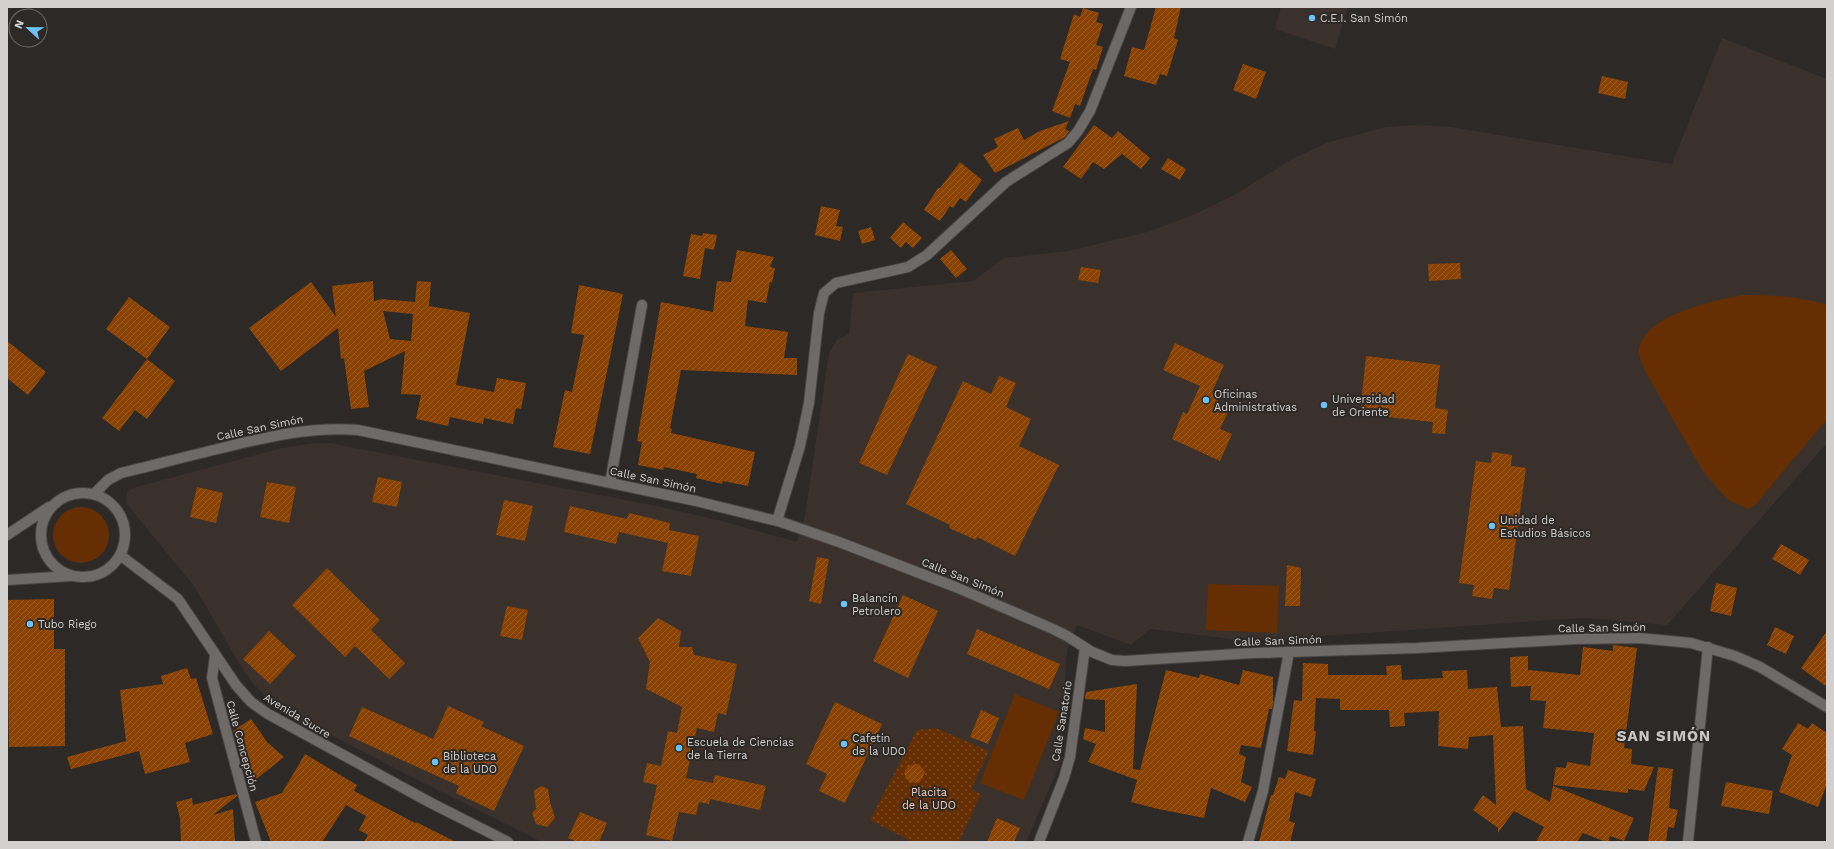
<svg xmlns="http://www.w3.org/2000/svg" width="1834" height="849" font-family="'Work Sans',sans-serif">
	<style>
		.built { fill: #3a312c }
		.grass { fill: #652f03 }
		.park { fill: url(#park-dots) }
		.building { fill: url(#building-hatch); fill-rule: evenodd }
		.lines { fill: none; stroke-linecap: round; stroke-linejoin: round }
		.minor-casing { stroke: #464442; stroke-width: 12 }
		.tertiary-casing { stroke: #464442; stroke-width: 12 }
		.minor { stroke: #6e6a67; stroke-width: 10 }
		.tertiary { stroke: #6e6a67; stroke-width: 10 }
		.poi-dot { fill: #6ec2f3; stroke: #2d2927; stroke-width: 1.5 }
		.labels { text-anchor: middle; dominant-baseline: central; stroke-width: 4; stroke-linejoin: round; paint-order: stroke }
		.poi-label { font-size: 11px; fill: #d3d1cf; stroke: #2d2927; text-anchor: start }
		.street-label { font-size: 11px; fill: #d3d1cf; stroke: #2d2927 }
		.park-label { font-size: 11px; fill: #f7cdb4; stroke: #2d2927 }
		.district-label { font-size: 15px; font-weight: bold; letter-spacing: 1px; fill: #cbc6c3; stroke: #2d2927 }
	</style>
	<defs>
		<pattern id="park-dots" width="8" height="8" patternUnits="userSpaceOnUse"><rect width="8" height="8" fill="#652f03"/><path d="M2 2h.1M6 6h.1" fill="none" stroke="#7a4c27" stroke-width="1.8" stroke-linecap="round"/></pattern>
		<pattern id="building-hatch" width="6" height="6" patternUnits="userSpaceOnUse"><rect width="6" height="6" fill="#8a4202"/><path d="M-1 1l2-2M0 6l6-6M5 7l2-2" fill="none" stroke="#9a5c26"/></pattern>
	</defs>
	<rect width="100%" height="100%" fill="#2d2927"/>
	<!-- built -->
	<path class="built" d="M1281 7H1348L1335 49 1275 29Z
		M1722 38 1827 79V443L1667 625 1587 618 1565 619 1265 640 1232 639 1150 629 1131 645 1077 625 1067 650 1059 767 1026 842H542L400 771 281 709 270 701 251 681 242 668 194 586 126 503 127 492 133 488 282 448 316 443H329L657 506 722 521 797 542 805 516 829 353 837 340 849 334 853 293 973 281 1004 258 1069 251 1147 232 1193 215 1234 195 1292 159 1326 143 1386 127 1419 125 1451 127 1672 164Z"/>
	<!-- grass -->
	<path class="grass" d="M1743 295C1771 295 1800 296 1827 305V419L1755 505 1748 509 1728 500 1704 473 1646 373C1643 366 1638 358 1639 350 1643 315 1715 300 1743 295Z
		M53 535a28 28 0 1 1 56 0a28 28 0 1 1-56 0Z
		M1208 584 1279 586 1277 633 1206 630Z
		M1015 694 1059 712 1024 800 980 783Z"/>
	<!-- park -->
	<path class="park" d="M936 728 989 751 971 789 981 794 959 842H913L870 820 917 730Z"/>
	<!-- building -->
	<path class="building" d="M1156 7H1181L1174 38 1178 40 1167 76 1160 74 1156 85 1124 76 1132 47 1144 50Z
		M1083 8 1099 13 1096 22 1103 24 1096 45 1103 47 1096 70 1093 69 1080 106 1075 104 1070 118 1052 111 1070 62 1060 59 1074 14 1080 17Z
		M1243 64 1266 72 1256 99 1233 90Z
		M1602 76 1628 82 1625 99 1598 93Z
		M1069 121 1065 129 1069 131 1065 137 995 173 983 155 998 147 994 139 1018 128 1024 140 1040 131Z
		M1094 125 1112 138 1118 131 1150 158 1141 169 1122 154 1104 169 1093 162 1081 179 1063 167Z
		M1168 158 1186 169 1180 180 1161 169Z
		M960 162 982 180 966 202 960 198 953 208 950 206 940 221 924 210 938 188H940Z
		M821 206 840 210 836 226 843 227 840 241 815 235Z
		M903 222 922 238 913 248 906 242 901 248 890 238Z
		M871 227 875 240 862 244 858 231Z
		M703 233 717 235 714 250 705 248 700 279 683 276 691 234 702 236Z
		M737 250 774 257 770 267 775 268 772 283 770 282 766 303 748 300 745 326 788 332 784 358H797V375L681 370 670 428 672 429 671 433 755 452 748 486 723 481 722 484 696 478 697 474 664 467 663 470 638 465 642 442 637 441 661 302 713 312 717 281 731 282Z
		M951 250 967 269 956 278 940 259Z
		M1460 263 1461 279 1429 281 1428 264Z
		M1081 267 1101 270 1098 283 1078 280Z
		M373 281 374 301 382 299 415 302 417 281 431 282 429 306 470 313 456 385 494 392 497 378 526 383 521 409 516 408 513 424 484 418 483 424 450 417 448 426 416 419 421 395 401 394 405 351 364 371 369 407 351 409 344 358 341 359 338 328 281 371 249 328 311 282 336 317 332 286ZM383 311 413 314 411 341 390 339Z
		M579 285 623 294 590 454 553 447 565 390 572 392 584 335 571 333Z
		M129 297 170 327 147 359 106 329Z
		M7 341 46 372 28 395 7 378Z
		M1175 343 1224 365 1212 392 1220 395 1216 404 1229 410 1220 429 1232 434 1220 461 1172 439 1183 412 1187 414 1200 386 1163 370Z
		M908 354 937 367 887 475 859 463Z
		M1366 356 1440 365 1435 408 1448 410 1445 434 1432 433 1433 422 1360 414Z
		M147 359 175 381 147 419 135 410 119 431 102 418Z
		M999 376 1016 383 1006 407 1031 419 1019 446 1059 465 1015 556 977 537 976 540 949 528 950 525 906 504 963 381 991 394Z
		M1492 452 1512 455 1511 466 1526 468 1509 590 1494 588 1492 599 1472 596 1474 585 1459 583 1476 461 1491 463Z
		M378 477 402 482 397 507 372 502Z
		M267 482 296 487 289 523 260 517Z
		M197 487 223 493 216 523 190 517Z
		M504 500 533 506 525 541 496 535Z
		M570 506 627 519 629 513 670 523 669 530 699 536 691 576 662 571 668 543 619 532 616 544 564 532Z
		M1781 544 1809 560 1800 575 1772 559Z
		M817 557 829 559 821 604 809 601Z
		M1287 565 1301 568 1300 606H1285Z
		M327 568 380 620 371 630 405 663 389 679 355 646 345 657 292 605Z
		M1716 583 1737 588 1731 616 1710 611Z
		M903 595 938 611 908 678 873 661Z
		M54 599V649H65V746L9 747 7 600Z
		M507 606 528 610 522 640 500 636Z
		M658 618 681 631 679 647H692L694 655 737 664 726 715 718 713 714 732 697 728 686 778 713 783 715 775 766 786 760 810 710 799 709 804 699 802 696 815 679 812 672 841 646 835 657 785 643 782 647 763 661 766 668 731 677 733 682 707 646 689 650 662 638 638Z
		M1775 627 1794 636 1786 654 1767 645Z
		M977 629 1060 664 1049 689 967 654Z
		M269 631 296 656 270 684 243 659Z
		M1827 631V687L1801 668Z
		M1613 645 1637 648 1624 748 1632 749 1631 764 1654 767 1644 791 1628 789V793L1553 785 1556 767 1566 768 1567 762 1590 766 1594 733 1543 728 1546 701 1530 700 1531 686 1511 687 1510 657 1528 656V670L1580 675 1583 647 1613 651Z
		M1303 663 1328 664V675H1387L1386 666 1401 665 1402 680 1443 678 1442 671 1467 670 1468 689 1497 687 1501 727 1523 726 1526 789 1550 802 1553 786 1634 818 1624 841 1610 836 1608 842H1606L1583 833 1577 842H1536L1544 827 1514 811 1498 833V828L1473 810 1483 795 1496 805 1493 735 1469 737 1468 749 1438 746 1439 711 1404 713 1405 726 1390 727 1389 710H1340V699L1316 698 1314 731H1316L1313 755 1287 751 1294 700 1302 701Z
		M187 668 191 679 196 678 213 734 185 743 190 762 145 774 139 751 71 769 67 757 126 741 120 690 163 684 161 676Z
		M1166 670 1199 678 1200 674 1239 685 1243 670 1273 677V704L1272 709H1269L1261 748 1241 745 1239 754 1246 757 1241 782 1252 787 1245 802 1211 788 1204 818 1158 809 1131 802 1137 780 1088 762 1096 744 1083 739 1085 728 1105 732V700L1085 699 1086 692 1137 684 1133 769 1140 770Z
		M835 702 882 724 845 803 819 791 827 774 806 764Z
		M448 706 484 722 481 726 524 746 494 811 456 793 459 786 349 736 362 707 433 739Z
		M981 710 999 718 988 744 970 737Z
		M251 719 267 742 284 757 254 781 246 763 248 762 233 731Z
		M1798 723 1808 729 1812 723 1827 733V784L1818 807 1779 792 1792 755 1782 749Z
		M305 754 357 785 354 791 415 823 416 822 456 842H364L368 835 359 830 366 816 346 805 322 842H271L255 802 282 793Z
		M919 764 925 772 920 782 910 783 904 774 908 765Z
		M1658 767 1673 769 1669 808 1678 810 1674 828 1668 827 1666 842H1648Z
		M1288 770 1316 779 1311 797 1295 792 1289 821 1295 823 1290 842H1259L1271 795H1273L1279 777 1285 779Z
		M1726 782 1773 791 1769 814 1721 806Z
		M541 786 548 789 550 802 555 818 547 827 536 824 532 813 536 809 534 791Z
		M236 794 237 796 213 815 233 809 235 842H181L180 818 176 802 192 798 193 805Z
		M580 812 607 823 599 842H577L568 838Z
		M997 818 1020 828 1014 842H987Z"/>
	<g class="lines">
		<defs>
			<path id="minor" d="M610 483 642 305
				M94 494 108 480 121 473C154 465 188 456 222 448 267 437 311 426 358 430L696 501 781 522 839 542 958 588 1053 629 1067 636 1092 652 1112 660 1125 661 1253 653 1418 648 1575 639 1639 638 1670 641 1691 643 1735 656 1760 667 1827 707
				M777 521 800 446 809 403 819 313 824 293 836 283 908 267 927 255 1006 182 1068 143 1078 131 1090 111 1131 7
				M215 656 212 678 256 842
				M1039 842 1064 778 1070 757 1085 648
				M1248 842 1263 791 1289 652
				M1688 842 1708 647"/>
			<path id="tertiary" d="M41 535a42 42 0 1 1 84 0a42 42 0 1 1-84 0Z
				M7 535 49 507
				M120 555 178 599 236 685 251 702 268 714 431 803 508 842
				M7 580 71 576"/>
		</defs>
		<!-- minor casing -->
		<use href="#minor" class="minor-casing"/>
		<!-- tertiary casing -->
		<use href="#tertiary" class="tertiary-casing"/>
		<!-- minor -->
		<use href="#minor" class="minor"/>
		<!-- tertiary -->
		<use href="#tertiary" class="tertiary"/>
	</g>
	<!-- markers -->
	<g class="poi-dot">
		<circle cx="1312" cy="18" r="4"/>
		<circle cx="1206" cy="400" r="4"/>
		<circle cx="1324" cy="405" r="4"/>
		<circle cx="1492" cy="526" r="4"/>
		<circle cx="844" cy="604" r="4"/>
		<circle cx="30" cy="624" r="4"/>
		<circle cx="844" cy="744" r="4"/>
		<circle cx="679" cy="748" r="4"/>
		<circle cx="435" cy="762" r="4"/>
	</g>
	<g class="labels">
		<!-- poi labels -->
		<g class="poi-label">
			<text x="1320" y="18">C.E.I. San Simón</text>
			<text x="1214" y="394">Oficinas<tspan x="1214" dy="13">Administrativas</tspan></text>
			<text x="1332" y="399">Universidad<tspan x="1332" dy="13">de Oriente</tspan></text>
			<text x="1500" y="520">Unidad de<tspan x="1500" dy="13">Estudios Básicos</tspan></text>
			<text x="852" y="598">Balancín<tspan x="852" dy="13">Petrolero</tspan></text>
			<text x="38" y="624">Tubo Riego</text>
			<text x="852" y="738">Cafetín<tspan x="852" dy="13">de la UDO</tspan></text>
			<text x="687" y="742">Escuela de Ciencias<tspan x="687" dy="13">de la Tierra</tspan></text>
			<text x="443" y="756">Biblioteca<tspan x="443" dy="13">de la UDO</tspan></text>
		</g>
		<!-- street labels -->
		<g class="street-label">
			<text transform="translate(260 428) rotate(-12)">Calle San Simón</text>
			<text transform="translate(653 480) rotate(12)">Calle San Simón</text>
			<text transform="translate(963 578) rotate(22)">Calle San Simón</text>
			<text transform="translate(1602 628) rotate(-1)">Calle San Simón</text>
			<text transform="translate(1278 641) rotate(-2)">Calle San Simón</text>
			<text transform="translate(297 716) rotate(31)">Avenida Sucre</text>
			<text transform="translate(1062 721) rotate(-81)">Calle Sanatorio</text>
			<text transform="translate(242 746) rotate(75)">Calle Concepción</text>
		</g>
		<!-- park labels -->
		<g class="park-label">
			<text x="929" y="792">Placita<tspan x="929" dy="13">de la UDO</tspan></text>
		</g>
		<!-- district labels -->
		<g class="district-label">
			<text x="1664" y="736">SAN SIMÓN</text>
		</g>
	</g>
	<!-- border -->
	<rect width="1834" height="849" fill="none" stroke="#d3d1cf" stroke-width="16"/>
	<!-- north arrow -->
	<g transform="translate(28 28) rotate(292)"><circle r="19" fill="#2d2927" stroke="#6f6c6a"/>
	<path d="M0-3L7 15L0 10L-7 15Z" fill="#6ec2f3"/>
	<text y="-6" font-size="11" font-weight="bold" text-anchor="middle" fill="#d3d1cf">N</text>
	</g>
</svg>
